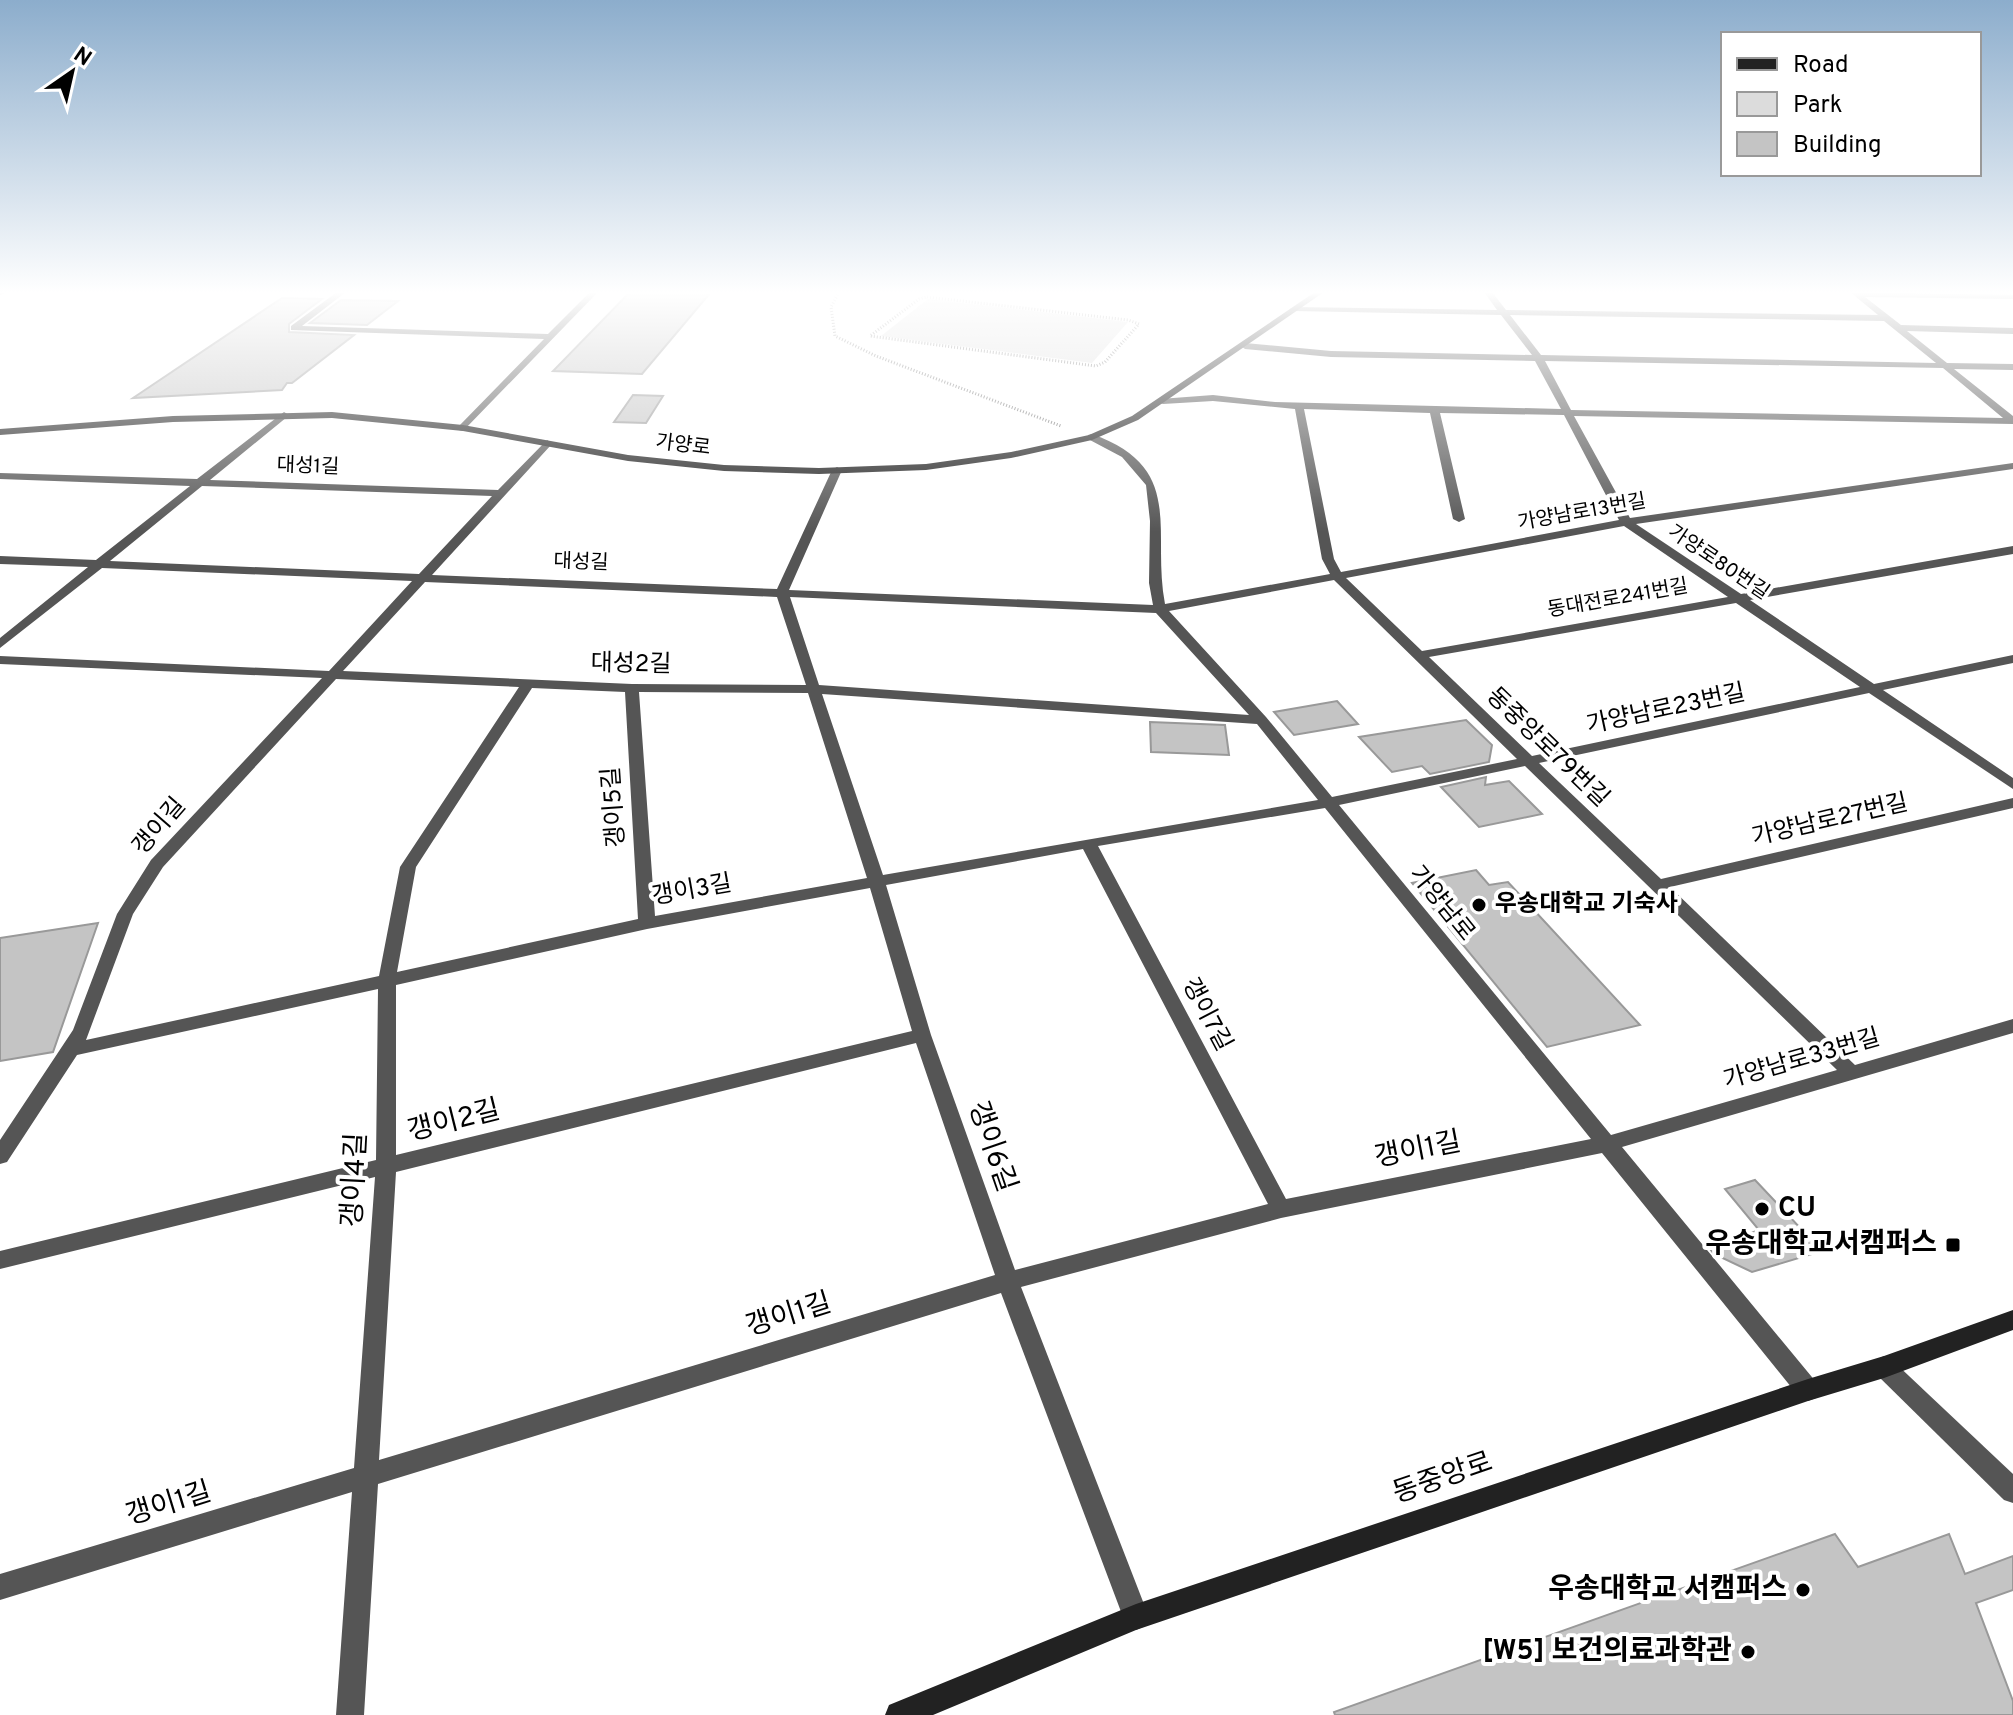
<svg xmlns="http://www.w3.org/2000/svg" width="2013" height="1715" font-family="Overpass,'Noto Sans KR',sans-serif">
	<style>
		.green { fill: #dcdcdc }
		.building { fill: #c4c4c4; stroke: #999; stroke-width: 2 }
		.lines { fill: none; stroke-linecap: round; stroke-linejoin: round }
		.path { stroke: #777; stroke-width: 3; stroke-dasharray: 1 2; stroke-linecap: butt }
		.lane { fill: #555; fill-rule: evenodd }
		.street { fill: #555; fill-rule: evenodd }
		.secondary { fill: #222; fill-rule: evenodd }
		.poi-dot { fill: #000; stroke: #fff; stroke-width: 3 }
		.labels { text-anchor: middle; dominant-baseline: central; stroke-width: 8; stroke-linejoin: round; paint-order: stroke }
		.far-street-label { font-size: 20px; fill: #000; stroke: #fff }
		.street-label { font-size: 24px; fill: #000; stroke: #fff }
		.poi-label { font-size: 24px; font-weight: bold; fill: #000; stroke: #fff; text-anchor: start }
		.near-street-label { font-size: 28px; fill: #000; stroke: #fff }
		.near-poi-label { font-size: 28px; font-weight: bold; fill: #000; stroke: #fff; text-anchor: end }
	</style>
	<rect width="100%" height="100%" fill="#fff"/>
	<!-- green -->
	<path class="green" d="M928 299 1128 322 1092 363 881 336Z"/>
	<!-- building -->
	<path class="building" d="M630 292H711L642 374 553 371Z
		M282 298 322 299 289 324V332L354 335 292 383H287L282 390 133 398Z
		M341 300 398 301 367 325 310 323Z
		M633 395 663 396 646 423 614 422Z
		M1337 701 1358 724 1294 735 1274 712Z
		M1466 720 1492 745 1489 762 1430 774 1422 766 1392 772 1359 737Z
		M1150 722 1225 725 1229 755 1151 752Z
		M1486 777 1485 785 1509 781 1542 814 1479 827 1441 787Z
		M1476 870 1489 885 1508 882 1640 1025 1547 1047 1412 883Z
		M98 923 53 1052 0 1061V938Z
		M1755 1180 1822 1251 1752 1272 1714 1254 1710 1249 1759 1230 1725 1189Z
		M1835 1534 1858 1567 1949 1534 1965 1574 2013 1556V1590L1976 1603 2013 1701V1715H1335L1334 1712Z"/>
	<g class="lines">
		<!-- path -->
		<path class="path" d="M839 292 831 307 835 336 876 356 1061 426
			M927 297 1128 320 1139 324 1105 362 1096 366 870 336 919 299Z"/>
		<!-- lane -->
		<path class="lane" d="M1884 1356 1892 1360 2013 1474V1503L2004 1500 1876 1374 1872 1367 1876 1360Z"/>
		<!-- street -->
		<path class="street" d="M337 292H346L302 326 548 334 590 292H598L463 431 459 430V426L544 339 291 330V326Z
			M1484 292H1492L1506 310 1878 315 1850 292 2013 295V299L1865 297 1901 325 2013 328V334L1907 331 1947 363 2013 364V370L1954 369 2013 416V424L1574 416 1630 518 2013 463V469L1636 524 1741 594 2013 546V554L1750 600 1874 684 2013 655V663L1883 690 2013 778V789L1869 693 1539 763 1661 879 2013 798V808L1670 887 1855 1065 2013 1019V1033L1622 1147 1816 1382 1820 1390 1816 1398 1808 1401 1800 1398 1602 1153 1281 1218 1021 1287 1149 1617 1145 1626 1136 1630 1127 1626 1123 1617 1001 1293 378 1484 364 1715H336L352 1492 0 1600V1574L354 1468 375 1177 0 1269V1251L376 1160 378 989 77 1055 7 1162 0 1164V1140L73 1030 117 914 151 860 322 678 0 664V656L329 671 412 581 102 568 0 648V638L88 567 0 564V556L96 560 190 486 0 479V473L197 479 284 412 289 415 287 417 210 480 498 490 547 440 552 443 551 445 432 575 777 589 832 470 837 467 842 470 789 590 1153 605 1149 583 1150 521 1146 485 1122 457 1088 439V435L1092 434C1187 468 1151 530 1165 604L1330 574 1322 559 1295 409 1213 401 1163 404 1160 403V399L1213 395 1275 402 1561 409 1535 361 1331 357 1245 349 1241 346 1245 343 1331 351 1532 355 1501 315 1294 311 1290 309 1294 307 1497 310ZM1510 315 1884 321 1936 363 1541 355ZM1545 361 1943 368 2003 418 1571 410ZM1304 409 1430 413 1453 519 1459 522 1465 519 1440 413 1564 415 1619 520 1341 572 1334 559ZM202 486 492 496 419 574 110 561ZM1624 526 1728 597 1422 651 1346 578ZM1334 580 1335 581 1517 759 1332 797 1266 717 1169 611ZM425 582 777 597 806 685 632 684 343 671ZM790 597 1156 613 1249 715 819 685ZM1736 603 1860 687 1532 756 1429 657ZM336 679 519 687 400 867 379 976 86 1040 133 914 163 867ZM532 688 625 692 638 919 397 972 416 867ZM639 692 808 693 867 878 655 916ZM822 694 1257 724 1318 800 883 875ZM1525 766 1837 1070 1611 1135 1339 805ZM1325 808 1591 1139 1286 1199 1098 846ZM1083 849 1268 1204 1015 1270 931 1035 886 885ZM870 888 912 1031 396 1155V985L647 929ZM916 1043 995 1275 379 1460 396 1172Z"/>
		<!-- secondary -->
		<path class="secondary" d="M0 292H8L0 295Z
			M1315 292H1324L1138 420 1092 440 1011 458 926 470 819 474 724 471 628 461 463 431 332 418 173 422 0 435V429L173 416 332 412 463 425 628 455 724 465 819 468 926 464 1011 452 1089 435 1132 416Z
			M2013 1310V1330L1884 1378 1808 1401 1136 1630 933 1715H885L889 1705 1136 1604 1808 1379 1884 1356Z"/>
	</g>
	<!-- sky -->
	<linearGradient id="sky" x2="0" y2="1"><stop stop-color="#8cadcc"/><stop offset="0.55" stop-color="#fff"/><stop offset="1" stop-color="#fff" stop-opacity="0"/></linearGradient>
	<rect width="2013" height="532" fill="url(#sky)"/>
	<!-- markers -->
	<g class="poi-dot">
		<circle cx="1479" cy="905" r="8"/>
		<circle cx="1762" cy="1209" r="8"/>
		<rect x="1945" y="1237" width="16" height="16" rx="4"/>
		<circle cx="1803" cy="1590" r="8"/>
		<circle cx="1748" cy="1652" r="8"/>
	</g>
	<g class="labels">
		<!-- far-street labels -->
		<g class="far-street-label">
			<text transform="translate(683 446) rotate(7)">가양로</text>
			<text transform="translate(308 467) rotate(2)">대성1길</text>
			<text transform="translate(1582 513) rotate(-10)">가양남로13번길</text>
			<text transform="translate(581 563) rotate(2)">대성길</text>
			<text transform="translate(1718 563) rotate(34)">가양로80번길</text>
			<text transform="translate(1618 599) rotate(-10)">동대전로241번길</text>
		</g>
		<!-- street labels -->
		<g class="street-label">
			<text transform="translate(631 665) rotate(1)">대성2길</text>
			<text transform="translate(1666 710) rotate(-12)">가양남로23번길</text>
			<text transform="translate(1547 748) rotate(44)">동중앙로79번길</text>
			<text transform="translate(615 807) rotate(-94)">갱이5길</text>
			<text transform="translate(1830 821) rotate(-13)">가양남로27번길</text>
			<text transform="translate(160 827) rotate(-49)">갱이길</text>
			<text transform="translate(692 891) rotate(-10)">갱이3길</text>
			<text transform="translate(1441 904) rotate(51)">가양남로</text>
			<text transform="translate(1206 1015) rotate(62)">갱이7길</text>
			<text transform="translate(1802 1060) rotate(-16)">가양남로33번길</text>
		</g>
		<!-- poi labels -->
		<g class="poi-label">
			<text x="1495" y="905">우송대학교 기숙사</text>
		</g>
		<!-- near-street labels -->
		<g class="near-street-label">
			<text transform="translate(454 1122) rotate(-14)">갱이2길</text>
			<text transform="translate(991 1147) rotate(71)">갱이6길</text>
			<text transform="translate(1418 1151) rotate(-11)">갱이1길</text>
			<text transform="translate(356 1180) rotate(-87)">갱이4길</text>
			<text transform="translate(789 1316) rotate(-17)">갱이1길</text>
			<text transform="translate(1443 1479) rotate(-19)">동중앙로</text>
			<text transform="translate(169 1505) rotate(-17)">갱이1길</text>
		</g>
		<!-- near-poi labels -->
		<g class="near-poi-label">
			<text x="1778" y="1209" text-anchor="start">CU</text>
			<text x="1937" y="1245">우송대학교서캠퍼스</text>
			<text x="1787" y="1590">우송대학교 서캠퍼스</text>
			<text x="1732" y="1652">[W5] 보건의료과학관</text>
		</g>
	</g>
	<!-- legend -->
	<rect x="1721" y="32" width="260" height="144" fill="#ffffff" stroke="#999999" stroke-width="2"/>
	<rect x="1737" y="58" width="40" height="12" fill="#222222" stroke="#999999" stroke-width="2"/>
	<text x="1793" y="72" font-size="24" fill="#000000">Road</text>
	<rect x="1737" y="92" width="40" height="24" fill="#dcdcdc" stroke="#999999" stroke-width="2"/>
	<text x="1793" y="112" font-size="24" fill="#000000">Park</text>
	<rect x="1737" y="132" width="40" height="24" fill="#c4c4c4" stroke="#999999" stroke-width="2"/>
	<text x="1793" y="152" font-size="24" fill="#000000">Building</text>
	<!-- north arrow -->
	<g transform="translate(72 72) rotate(34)" stroke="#ffffff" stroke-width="6" paint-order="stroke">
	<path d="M0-6L14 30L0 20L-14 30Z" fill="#000000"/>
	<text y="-12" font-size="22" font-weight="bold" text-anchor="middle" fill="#000000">N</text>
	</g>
</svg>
